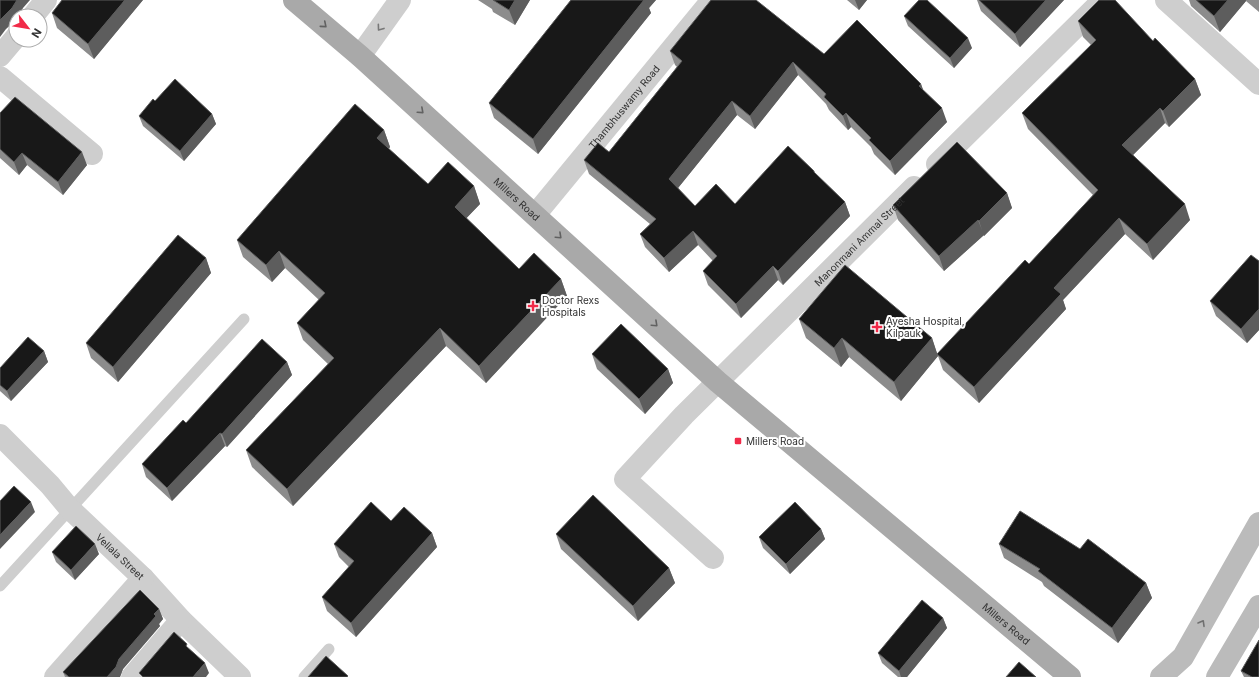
<svg xmlns="http://www.w3.org/2000/svg" width="1259" height="677" font-family="Inter,sans-serif">
	<style>
		.lines { fill: none; stroke-linecap: round; stroke-linejoin: round }
		.service { stroke: #cecece; stroke-width: 11 }
		.minor { stroke: #cecece; stroke-width: 22 }
		.tertiary { stroke: #cecece; stroke-width: 22 }
		.secondary { stroke: #bbb; stroke-width: 22 }
		.primary { stroke: #a9a9a9; stroke-width: 22 }
		.wall { fill: #8c8c8c }
		.shaded-wall { fill: #5d5d5d }
		.building { fill: #181818; stroke: #5d5d5d }
		.oneway { stroke: #616161 }
		.oneway2 { stroke: #787878 }
		.oneway3 { stroke: #6f6f6f }
		.poi-dot { fill: #f12a48; stroke: #fff; stroke-width: 1.5 }
		.labels { text-anchor: middle; dominant-baseline: central; stroke-width: 4; stroke-linejoin: round; paint-order: stroke }
		.street-label { font-size: 10px; fill: #313131; stroke: #fff }
		.poi-label { font-size: 10px; fill: #313131; stroke: #fff; text-anchor: start }
	</style>
	<rect width="100%" height="100%" fill="#fff"/>
	<g class="lines">
		<!-- service -->
		<path class="service" d="M0 586 244 319
			M304 677 329 649"/>
		<!-- minor -->
		<g class="minor">
			<path d="M1166 0 1259 84"/>
			<path d="M33 16 46 0"/>
			<path d="M0 56 16 37"/>
			<path d="M0 77 92 154"/>
			<path d="M937 164 1103 0"/>
			<path id="s1" d="M535 215 712 0"/>
			<path id="s2" d="M0 435 50 485 70 509 143 578 181 620 240 677"/>
			<path id="s3" d="M713 558 625 479 684 415 914 187"/>
			<path d="M55 677 143 578"/>
			<path d="M132 677 181 620"/>
		</g>
		<!-- tertiary -->
		<path class="tertiary" d="M360 56 400 0"/>
		<!-- secondary -->
		<path class="secondary" d="M1161 677 1183 657 1259 523
			M1217 677 1259 606"/>
		<!-- primary -->
		<path class="primary" id="s4" d="M294 0 360 56 718 382 1070 677"/>
	</g>
	<!-- wall -->
	<path class="wall" d="M143 0 94 59 57 28 52 13Z
		M478 0H530L515 25 493 12 492 9Z
		M571 0H656L649 8 651 13 538 154 494 118 489 103Z
		M847 0H867L859 10Z
		M977 0H1064L1020 47 981 11Z
		M1189 0H1259V12L1246 1 1220 32 1191 6Z
		M904 16 972 48 954 68 908 26Z
		M1078 21 1153 41 1195 79 1201 95 1169 127 1165 123 1133 155 1190 220 1153 260 1125 234 1063 300 1066 309 979 403 943 370 938 356 901 401 849 357 841 367 806 338 799 319 932 338 937 354 1029 264 1093 195 1028 129 1022 113 1091 45 1083 37Z
		M670 51 824 54 921 84 923 90 947 122 895 175 874 154 871 147 851 127 848 130 829 110 826 104 798 75 755 129 737 115 678 188 695 206 735 204 814 171 815 173 845 202 850 216 783 285 778 280 741 318 708 285 703 271 713 261 698 245 669 272 645 247 640 234 650 224 589 174 584 160 609 152 677 67 675 65Z
		M155 101 212 114 216 124 184 161 143 126 139 116Z
		M0 113 87 165 63 195 27 165 19 175 0 158Z
		M384 130 390 147 389 149 428 184 474 186 480 204 466 218 519 269 561 279 567 296 486 383 446 346 293 506 252 467 246 450 328 364 303 340 297 323 319 300 285 268 272 282 243 257 237 240Z
		M1007 193 1012 208 984 236V235L944 271 898 220 893 205Z
		M206 258 211 273 118 382 91 358 86 343Z
		M1259 261V330L1247 343 1216 316 1210 301Z
		M44 351 48 362 11 401 0 391V368Z
		M592 354 668 369 673 383 645 414 597 369Z
		M287 362 292 375 227 447 225 446 172 501 146 477 142 464 186 423Z
		M391 521 432 533 437 547 356 637 327 611 322 597 349 567 339 557 334 544Z
		M821 529 825 539 790 574 763 548 759 537Z
		M556 534 669 568 675 583 638 621 561 549Z
		M999 544 1080 549 1146 583 1152 598 1118 643 1044 586 1042 582 1004 558Z
		M52 552 99 554 75 580 56 562Z
		M159 609 163 619 159 624 160 626 123 669 120 677H65L63 672Z
		M943 618 947 628 907 677H898L882 663 878 653Z
		M1241 671 1259 677H1244Z"/>
	<!-- shaded-wall -->
	<path class="shaded-wall" d="M17 0H30L23 8 19 16H16V20L6 29 0 37V20Z
		M125 0H143L94 59 88 44Z
		M515 0H530L515 25 509 10Z
		M644 0H656L649 8 651 13 538 154 533 139Z
		M855 0H867L859 10Z
		M1046 0H1064L1020 47 1015 34Z
		M1228 0H1246V1L1220 32 1214 16Z
		M968 38 972 48 954 68 950 58Z
		M793 62 798 75 755 129 750 116Z
		M1195 79 1201 95 1169 127 1163 111Z
		M921 84 926 98 919 86Z
		M732 101 737 115 674 193 669 179Z
		M942 108 947 122 895 175 890 161Z
		M1160 108 1165 123 1127 161 1122 145Z
		M846 113 851 127 848 130 843 116Z
		M212 114 216 124 184 161 180 151Z
		M384 130 390 147 383 155 377 138Z
		M82 152 87 165 63 195 58 182Z
		M22 153 27 165 19 175 14 162Z
		M474 186 480 204 461 224 455 207Z
		M1007 193 1012 208 984 236 979 221Z
		M845 202 850 216 783 285 778 271Z
		M1185 204 1190 220 1153 260 1147 244Z
		M1119 218 1125 234 1063 300 1066 309 979 403 974 387 1054 288Z
		M978 220 984 235 944 271 939 256Z
		M693 231 698 245 669 272 664 258Z
		M279 251 285 268 272 282 266 265Z
		M206 258 211 273 118 382 113 367Z
		M773 266 778 280 741 318 736 304Z
		M561 279 567 296 486 383 479 366Z
		M1259 309V330L1247 343 1241 329Z
		M440 328 446 346 293 506 287 489Z
		M842 338 849 357 841 367 834 348Z
		M932 338 938 356 901 401 894 382Z
		M44 351 48 362 11 401 7 391Z
		M287 362 292 375 227 447 222 434Z
		M668 369 673 383 645 414 639 399Z
		M220 433 225 446 172 501 167 488Z
		M31 502 35 512 0 549V535Z
		M821 529 825 539 790 574 786 564Z
		M432 533 437 547 356 637 351 623Z
		M95 544 99 554 75 580 71 570Z
		M669 568 675 583 638 621 633 606Z
		M1146 583 1152 598 1118 643 1112 628Z
		M159 609 163 619 159 624 160 626 123 669 120 677H107L119 659 154 614Z
		M943 618 947 628 907 677H901L899 671Z
		M205 663 209 673 206 677H193Z"/>
	<!-- building -->
	<path class="building" d="M0 0H17L12 8 0 20Z
		M62 0H125L88 44 52 13Z
		M493 0H515L509 10Z
		M571 0H644L533 139 489 103Z
		M711 0H756L824 54 857 20 921 84 919 86 942 108 890 161 869 140 871 138 846 113 843 116 824 97 826 94 793 62 750 116 732 101 669 179 695 206 716 184 735 204 788 146 814 171V172L845 202 778 271 773 266 736 304 703 271 717 256 693 231 664 258 640 234 656 219 584 160 598 143 609 152 682 61 670 51Z
		M919 0H927L968 38 950 58 904 16Z
		M979 0H1046L1015 34Z
		M1099 0H1115L1153 41 1155 38 1195 79 1163 111 1160 108 1122 145 1185 204 1147 244 1119 218 1054 288 1061 294 974 387 937 354 1025 260 1029 264 1098 190 1022 113 1096 40 1078 21Z
		M1196 0H1228L1214 16Z
		M175 79 212 114 180 151 139 116 153 99 155 101Z
		M15 97 82 152 58 182 22 153 14 162 0 149V113Z
		M355 104 384 130 377 138 428 184 448 162 474 186 455 207 519 269 534 253 561 279 479 366 440 328 287 489 246 450 334 358 297 323 325 293 279 251 266 265 237 240Z
		M957 142 1007 193 979 221 978 220 939 256 893 205Z
		M178 235 206 258 113 367 86 343Z
		M1251 255 1259 261V309L1241 329 1210 301Z
		M845 265 932 338 894 382 842 338 834 348 799 319Z
		M621 324 668 369 639 399 592 354Z
		M28 337 44 351 7 391 0 385V368Z
		M262 339 287 362 222 434 220 433 167 488 142 464 183 420 186 423Z
		M14 486 31 502 0 535V501Z
		M593 495 669 568 633 606 556 534Z
		M371 502 391 521 404 507 432 533 351 623 322 597 354 561 334 544Z
		M795 502 821 529 786 564 759 537Z
		M1020 511 1080 549 1088 539 1146 583 1112 628 1038 571 1040 569 999 544Z
		M76 526 95 544 71 570 52 552Z
		M140 590 159 609 154 614 156 616 119 659 116 667 107 677H69L63 672Z
		M922 600 943 618 899 671 878 653Z
		M174 632 187 644 186 646 205 663 193 677H143L139 673Z
		M1259 640V677H1252L1241 671Z
		M326 656 348 676 347 677H308Z
		M1019 662 1036 677H1006Z"/>
	<!-- one-way arrows -->
	<defs><path id="oneway-chevron" d="M-2-3.5L2.5 0L-2 3.5" fill="none" stroke-width="1.6" stroke-linecap="round" stroke-linejoin="round"/></defs>
	<g class="oneway">
		<use href="#oneway-chevron" transform="translate(324 25) rotate(40)"/>
		<use href="#oneway-chevron" transform="translate(421 111) rotate(42)"/>
		<use href="#oneway-chevron" transform="translate(559 236) rotate(43)"/>
		<use href="#oneway-chevron" transform="translate(655 324) rotate(43)"/>
	</g>
	<use class="oneway2" href="#oneway-chevron" transform="translate(380 28) rotate(126)"/>
	<use class="oneway3" href="#oneway-chevron" transform="translate(1202 623) rotate(-60)"/>
	<!-- markers -->
	<g class="poi-dot">
		<path d="M531 300h4v4h4v4h-4v4h-4v-4h-4v-4h4z"/>
		<path d="M875 321h4v4h4v4h-4v4h-4v-4h-4v-4h4z"/>
		<rect x="734" y="437" width="8" height="8" rx="2"/>
	</g>
	<g class="labels">
		<!-- street labels -->
		<g class="street-label">
			<text stroke="none"><textPath href="#s1" startOffset="140">Thambhuswamy Road</textPath></text>
			<text stroke="none"><textPath href="#s4" startOffset="299">Millers Road</textPath></text>
			<text stroke="none"><textPath href="#s3" startOffset="452">Manonmani Ammal Street</textPath></text>
			<text stroke="none"><textPath href="#s2" startOffset="171">Vellala Street</textPath></text>
			<text stroke="none"><textPath href="#s4" startOffset="947">Millers Road</textPath></text>
		</g>
		<!-- poi labels -->
		<g class="poi-label">
			<text x="542" y="300">Doctor Rexs<tspan x="542" dy="12">Hospitals</tspan></text>
			<text x="886" y="321">Ayesha Hospital,<tspan x="886" dy="12">Kilpauk</tspan></text>
			<text x="746" y="441">Millers Road</text>
		</g>
	</g>
	<!-- north arrow -->
	<g transform="translate(28 28) rotate(121)"><circle r="19" fill="#ffffff" stroke="#adadad"/>
	<path d="M0-3L7 15L0 10L-7 15Z" fill="#f12a48"/>
	<text y="-6" font-size="11" font-weight="bold" text-anchor="middle" fill="#313131">N</text>
	</g>
</svg>
